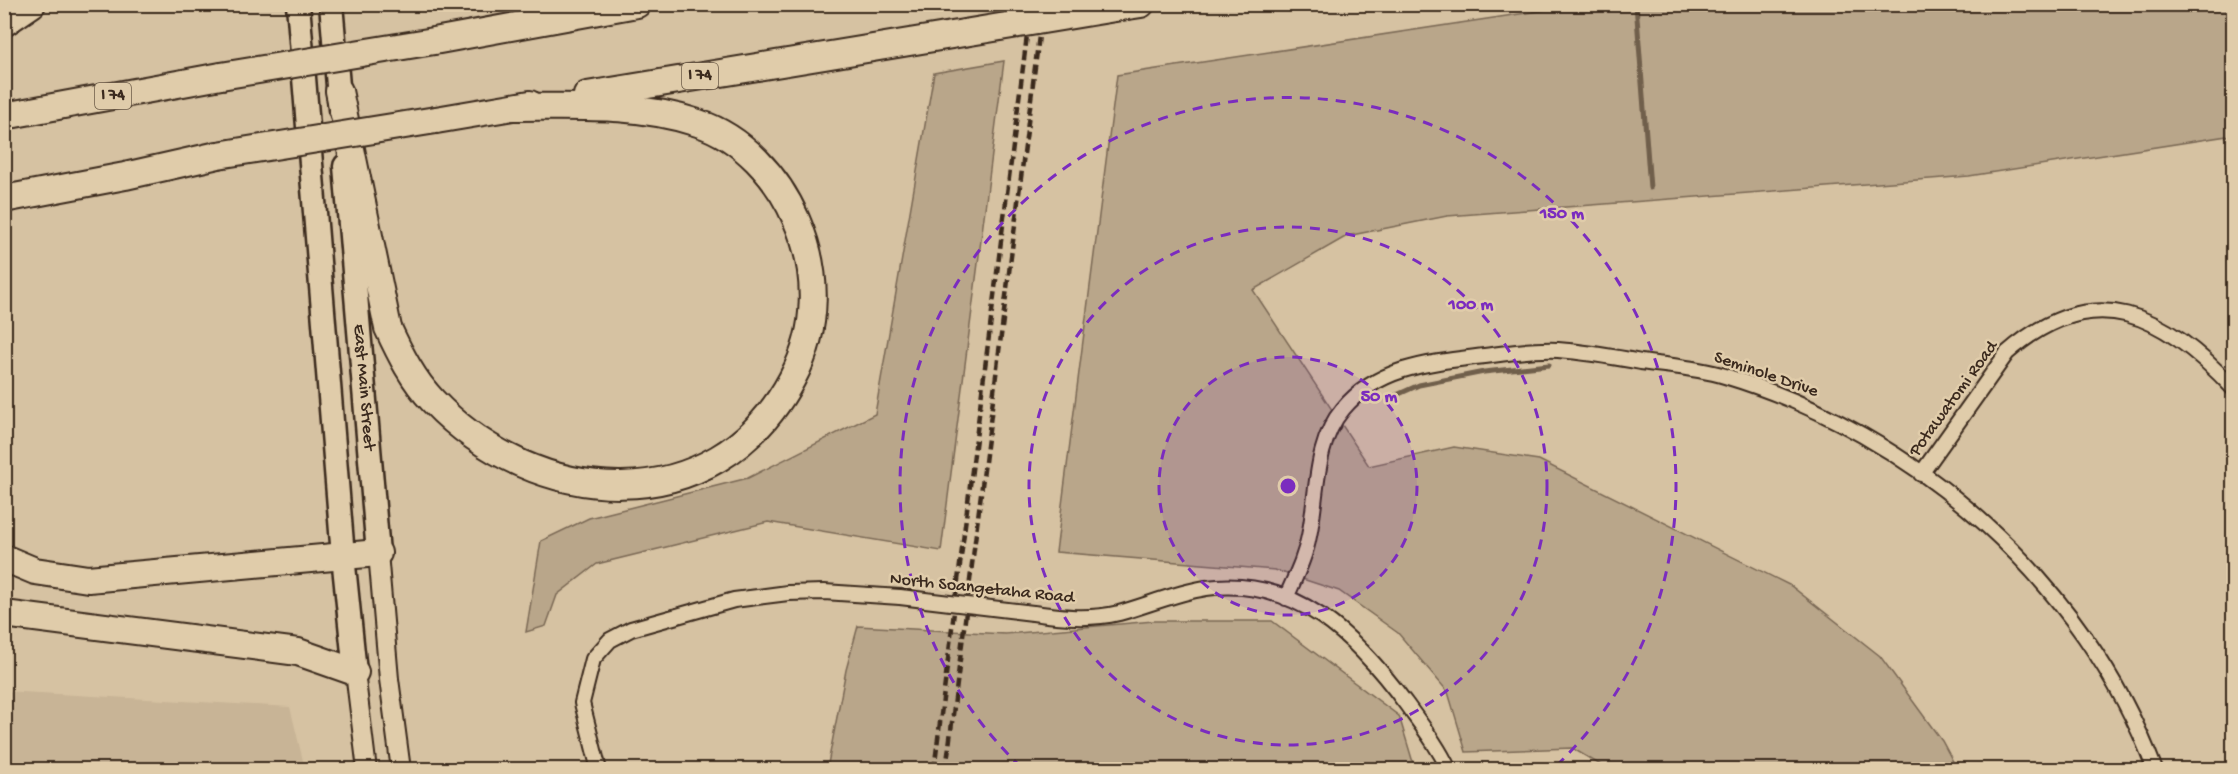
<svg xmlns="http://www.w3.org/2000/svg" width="2238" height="774" font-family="'Gochi Hand',sans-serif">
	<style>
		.built { fill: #c8b496 }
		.green { fill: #b9a68a; stroke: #7a6854; stroke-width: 1.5 }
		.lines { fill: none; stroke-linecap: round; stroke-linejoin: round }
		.stream { stroke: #705e4b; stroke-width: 5 }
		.minor-casing { stroke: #3b2a1e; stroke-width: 18 }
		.tertiary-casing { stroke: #3b2a1e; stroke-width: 22 }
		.primary-casing { stroke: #3b2a1e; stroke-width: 27 }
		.motorway-casing { stroke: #3b2a1e; stroke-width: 30 }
		.minor { stroke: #e0ccaa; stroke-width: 14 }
		.tertiary { stroke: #e0ccaa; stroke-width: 18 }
		.primary { stroke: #e0ccaa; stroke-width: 22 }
		.motorway { stroke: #e0ccaa; stroke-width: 26 }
		.rail { stroke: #3b2a1e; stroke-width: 4.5; stroke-dasharray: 9 4.5; stroke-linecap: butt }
		.minor-bridge-casing { stroke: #3b2a1e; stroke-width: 18; stroke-linecap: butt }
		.motorway-bridge-casing { stroke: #3b2a1e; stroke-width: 30; stroke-linecap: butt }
		.minor-bridge { stroke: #e0ccaa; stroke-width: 14 }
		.motorway-bridge { stroke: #e0ccaa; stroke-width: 26 }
		.ring { fill: none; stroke: #7b2cbf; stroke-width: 3; stroke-dasharray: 10 8 }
		.labels { text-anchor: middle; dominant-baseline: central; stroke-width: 5; stroke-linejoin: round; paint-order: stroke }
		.shield { fill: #e0ccaa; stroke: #6c5b48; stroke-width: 1.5 }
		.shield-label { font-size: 16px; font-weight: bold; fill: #3b2a1e }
		.street-label { font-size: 18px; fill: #3b2a1e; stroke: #e0ccaa }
		.centre { fill: #7b2cbf; stroke: #e0ccaa; stroke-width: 3 }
		.ring-label { font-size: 18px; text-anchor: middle; font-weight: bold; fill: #7b2cbf; stroke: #e0ccaa; stroke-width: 5; stroke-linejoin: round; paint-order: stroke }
	</style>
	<rect width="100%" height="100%" fill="#d6c2a2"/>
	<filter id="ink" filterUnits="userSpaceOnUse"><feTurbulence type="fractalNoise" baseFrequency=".0167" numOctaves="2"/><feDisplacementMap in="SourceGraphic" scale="12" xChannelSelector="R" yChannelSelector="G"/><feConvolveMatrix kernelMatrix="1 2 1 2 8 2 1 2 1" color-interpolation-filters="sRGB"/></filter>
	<g filter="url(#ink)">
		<!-- built -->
		<path class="built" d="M4 691 290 707 305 769H5Z"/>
		<!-- green -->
		<path class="green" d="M1579 5H2233V135L1969 176 1447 216 1347 236 1253 290 1369 466 1454 447 1539 460 1791 586 1880 656 1942 741 1957 769 1609 770 1572 748 1466 752 1448 692 1398 633 1339 591 1275 570 1056 552 1117 75Z
			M1004 61 941 551 768 522 597 564 557 595 546 626 526 632 541 541 589 518 748 478 875 414 934 73Z
			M1154 621H1272L1399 716 1415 769H827L846 670 858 626 1005 634Z"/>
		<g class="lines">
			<!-- stream -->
			<path class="stream" d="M1636 4 1650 188
				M1390 398 1419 385 1484 372 1549 365"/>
			<defs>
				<path id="minor" d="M1921 474 2007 353C2094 277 2164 314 2234 389
					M1286 598C1295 577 1305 558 1309 536 1318 494 1314 443 1343 409 1380 364 1438 362 1492 355 1513 352 1536 349 1558 350 1586 352 1614 357 1641 362 1669 366 1698 368 1725 376 1915 433 2085 582 2155 770
					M1033 613C1061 617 1090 620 1119 613 1148 605 1175 593 1206 588 1297 576 1357 637 1407 705 1422 726 1438 746 1449 770
					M599 770 582 703 593 659 610 640 631 629 734 600 788 593 824 592 900 597"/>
				<path id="tertiary" d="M378 553 389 679 401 770
					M355 672 367 770"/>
				<g id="primary">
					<path d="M298 4 343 556 355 672"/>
					<path d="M331 4 340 109"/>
					<path id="s1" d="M345 166 378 553"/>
				</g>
				<path id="motorway" d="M1115 8 1141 4
					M4 23 32 4
					M434 41 637 4
					M339 91 388 328C400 354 413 380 433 401 535 509 715 524 792 379 819 329 819 271 796 219 778 177 742 137 698 123 638 103 575 107 513 107
					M587 95 964 33
					M4 116 221 76
					M436 120 530 104
					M4 199 125 176 218 155
					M4 558 35 571 88 579 378 553
					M4 614 298 652 355 672"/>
			</defs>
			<!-- minor casing -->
			<use href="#minor" class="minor-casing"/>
			<!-- tertiary casing -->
			<use href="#tertiary" class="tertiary-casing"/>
			<!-- primary casing -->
			<use href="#primary" class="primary-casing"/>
			<!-- motorway casing -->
			<use href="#motorway" class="motorway-casing"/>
			<!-- minor -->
			<use href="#minor" class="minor"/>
			<!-- tertiary -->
			<use href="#tertiary" class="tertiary"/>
			<!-- primary -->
			<use href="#primary" class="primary"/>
			<!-- motorway -->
			<use href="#motorway" class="motorway"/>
			<!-- rail -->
			<path class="rail" d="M934 770 1031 4
				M946 770 1043 4"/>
			<defs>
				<path id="minor-bridge" d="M900 597 1033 613"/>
				<path id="motorway-bridge" d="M964 33 1115 8
					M221 76 434 41
					M218 155 436 120"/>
			</defs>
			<!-- minor-bridge casing -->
			<use href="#minor-bridge" class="minor-bridge-casing"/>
			<!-- motorway-bridge casing -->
			<use href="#motorway-bridge" class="motorway-bridge-casing"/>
			<!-- minor-bridge -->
			<use href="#minor-bridge" class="minor-bridge"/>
			<!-- motorway-bridge -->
			<use href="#motorway-bridge" class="motorway-bridge"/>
		</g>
	</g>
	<!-- distance rings -->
	<circle cx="1288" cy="486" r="129" fill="#7b2cbf" fill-opacity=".12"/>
	<g class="ring">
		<circle cx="1288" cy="486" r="129"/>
		<circle cx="1288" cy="486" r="259"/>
		<path d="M1021 767A388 388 0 1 1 1555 767"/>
	</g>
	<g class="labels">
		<!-- shield labels -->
		<g class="shield">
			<rect x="682" y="63" width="36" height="26" rx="4.5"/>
			<rect x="95" y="83" width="36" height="26" rx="4.5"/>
		</g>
		<g class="shield-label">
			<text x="700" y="76">I 74</text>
			<text x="113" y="96">I 74</text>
		</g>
		<!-- street labels -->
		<g class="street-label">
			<text transform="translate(1766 375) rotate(19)">Seminole Drive</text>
			<text stroke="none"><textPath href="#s1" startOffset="222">East Main Street</textPath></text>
			<text transform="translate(1954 399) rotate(-54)">Potawatomi Road</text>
			<text transform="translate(982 589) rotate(6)">North Soangetaha Road</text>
		</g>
	</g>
	<circle cx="1288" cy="486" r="9" class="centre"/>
	<g class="ring-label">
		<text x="1562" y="218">150 m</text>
		<text x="1471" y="309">100 m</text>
		<text x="1379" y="401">50 m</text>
	</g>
	<!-- margin -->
	<rect width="2238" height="774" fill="none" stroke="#e0ccaa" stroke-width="24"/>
	<rect x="12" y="12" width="2214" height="750" fill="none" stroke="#3b2a1e" stroke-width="2" filter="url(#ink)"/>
</svg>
